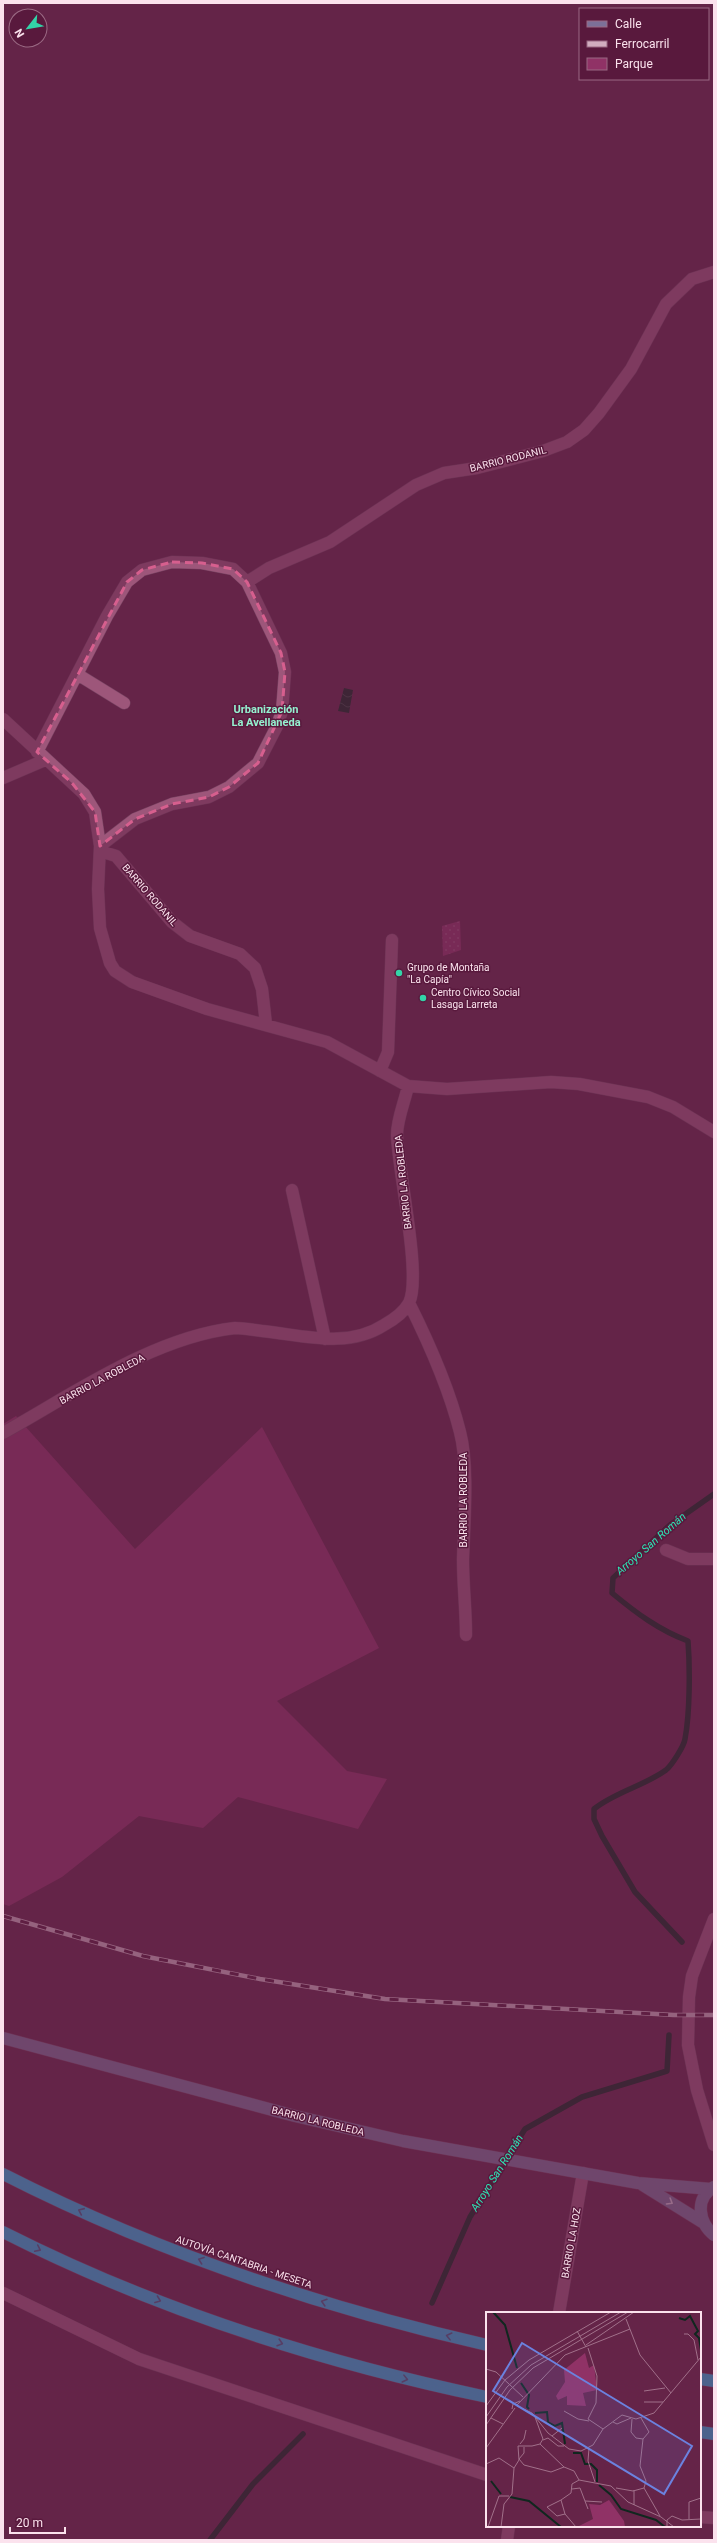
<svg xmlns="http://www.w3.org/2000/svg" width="717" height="2543" font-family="Roboto,sans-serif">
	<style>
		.green { fill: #903266 }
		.park { fill: url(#park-dots) }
		.water { fill: url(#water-waves) }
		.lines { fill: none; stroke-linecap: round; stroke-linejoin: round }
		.stream { stroke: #10271f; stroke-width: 5.5 }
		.street-casing { stroke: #794463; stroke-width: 13 }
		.secondary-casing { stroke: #794463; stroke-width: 13 }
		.highway-casing { stroke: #794463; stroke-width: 13 }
		.street { stroke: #9d567a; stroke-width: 12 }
		.secondary { stroke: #7c7098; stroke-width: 12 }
		.highway { stroke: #30adde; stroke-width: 12 }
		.rail-casing { stroke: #d1adbf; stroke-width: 4.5 }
		.rail { stroke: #59193d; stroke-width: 3; stroke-dasharray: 9; stroke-linecap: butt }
		.oneway { stroke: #d5c0d4 }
		.oneway2 { stroke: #475c85 }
		.marked { fill: none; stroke: #d65f8e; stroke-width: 3; stroke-dasharray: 8 5; stroke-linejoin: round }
		.poi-dot { fill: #33d4a8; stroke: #59193d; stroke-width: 1.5 }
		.labels { text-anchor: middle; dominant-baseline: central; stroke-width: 3; stroke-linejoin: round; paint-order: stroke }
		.street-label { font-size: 10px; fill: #fbe2ed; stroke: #59193d }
		.poi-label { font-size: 10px; fill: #fbe2ed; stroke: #59193d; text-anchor: start }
		.neighbourhood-label { font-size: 11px; font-weight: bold; fill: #95f1d0; stroke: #59193d }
		.water-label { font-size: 11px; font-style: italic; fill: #2ce8b6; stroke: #59193d }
		.inset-river { fill: none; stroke: #10271f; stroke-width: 2 }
		.inset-road { fill: none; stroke: #a1708a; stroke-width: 1 }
		.view { fill: #6b82df; fill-opacity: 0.15; stroke: #6b82df; stroke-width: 2 }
		.inset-edge { fill: none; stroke: #fbe2ed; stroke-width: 2 }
	</style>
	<defs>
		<pattern id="park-dots" width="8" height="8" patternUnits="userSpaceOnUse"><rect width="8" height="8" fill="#903266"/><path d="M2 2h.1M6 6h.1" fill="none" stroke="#a04f7c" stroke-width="1.8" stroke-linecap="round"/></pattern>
		<pattern id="water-waves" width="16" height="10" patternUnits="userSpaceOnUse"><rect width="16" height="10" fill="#10271f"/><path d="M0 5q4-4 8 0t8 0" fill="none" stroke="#344640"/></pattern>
	</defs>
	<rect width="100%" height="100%" fill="#652448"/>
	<!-- green -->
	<path class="green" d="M16 1416 135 1549 262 1427 379 1648 277 1701 347 1771 387 1779 358 1829 238 1797 203 1828 139 1816 62 1877 9 1906 3 1904V1424Z"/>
	<!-- park -->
	<path class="park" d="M460 921 461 950 443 956 442 926Z"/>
	<!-- water -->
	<path class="water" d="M344 688 353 690 349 713 338 711Z"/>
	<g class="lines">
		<!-- stream -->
		<path class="stream" d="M682 1942 635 1892 602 1836 594 1819V1809C615 1792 644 1786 666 1770 672 1765 684 1746 685 1739 690 1713 690 1667 688 1641 659 1630 636 1613 612 1593L613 1578 670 1525 714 1494
			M432 2303 470 2217 525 2129 582 2097 667 2071 669 2035
			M210 2540 253 2484 303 2434"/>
		<defs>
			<path id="street" d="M247 582 269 568 330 542 416 485 444 473 477 468 543 451 567 442 584 430 599 413 631 369 666 304 692 279 714 272
				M77 674 124 703
				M3 719 84 794 95 812 100 846 98 889 100 928 110 963 115 971 132 982 207 1009 327 1042 408 1086 447 1089 551 1082 579 1084 648 1097 673 1107 714 1132
				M37 752 107 616 127 582 142 570 172 562 202 563 233 569 247 582 281 653 285 672 282 711 277 726 258 763 229 787 209 797 172 804 135 819 100 846
				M3 778 45 760
				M100 851 116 856 172 922 190 936 240 954 255 968 262 989 266 1024
				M380 1071 388 1052 392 940
				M292 1190 325 1339
				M409 1303C429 1343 449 1388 460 1432 469 1466 464 1523 463 1560 463 1585 466 1610 466 1635
				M3 1433C73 1394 154 1337 235 1328 244 1328 253 1330 262 1331 303 1335 347 1349 384 1325 393 1320 404 1312 409 1303 422 1276 398 1171 397 1135 397 1119 405 1101 408 1086
				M666 1550 688 1559H714
				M714 1919 692 1976 689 1997 688 2045 697 2090 714 2145
				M3 2293 139 2359 487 2475
				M559 2313 583 2173
				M700 2517 714 2518
				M507 2540 509 2526"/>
			<path id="secondary" d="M3 2038 295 2116 403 2141 638 2183 711 2189
				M641 2184 702 2222
				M714 2187C694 2198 699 2223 714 2235"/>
			<path id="highway" d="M3 2174C156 2252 320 2307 487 2345
				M3 2232C155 2309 320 2362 487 2397
				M700 2379 714 2381
				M700 2432 714 2434"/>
		</defs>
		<!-- street casing -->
		<use href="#street" class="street-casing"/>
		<!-- secondary casing -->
		<use href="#secondary" class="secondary-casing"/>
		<!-- highway casing -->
		<use href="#highway" class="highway-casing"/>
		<!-- street -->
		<use href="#street" class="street"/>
		<!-- secondary -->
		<use href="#secondary" class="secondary"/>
		<!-- highway -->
		<use href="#highway" class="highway"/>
		<defs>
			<path id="rail" d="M3 1916 143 1956 260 1979 385 1999 674 2015H714"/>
		</defs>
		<!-- rail casing -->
		<use href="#rail" class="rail-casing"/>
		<!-- rail -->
		<use href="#rail" class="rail"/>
	</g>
	<!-- one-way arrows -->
	<defs><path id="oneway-chevron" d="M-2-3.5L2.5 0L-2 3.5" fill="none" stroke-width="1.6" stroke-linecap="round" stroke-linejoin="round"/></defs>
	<use class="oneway" href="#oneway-chevron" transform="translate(670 2202) rotate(31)"/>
	<g class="oneway2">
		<use href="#oneway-chevron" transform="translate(81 2211) rotate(-156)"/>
		<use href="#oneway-chevron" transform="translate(38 2249) rotate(26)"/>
		<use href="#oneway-chevron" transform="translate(201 2260) rotate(-160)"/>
		<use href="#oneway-chevron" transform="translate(158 2300) rotate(21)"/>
		<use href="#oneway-chevron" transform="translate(324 2302) rotate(-163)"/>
		<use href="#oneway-chevron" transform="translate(449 2336) rotate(-166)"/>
		<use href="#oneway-chevron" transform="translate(280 2343) rotate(17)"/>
		<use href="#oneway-chevron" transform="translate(405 2379) rotate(14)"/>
	</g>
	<!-- marked area -->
	<path d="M0 0H717V2543H0ZM172 562 202 563 233 569 247 582 281 653 285 672 282 711 258 763 229 787 209 797 172 804 135 819 100 846 95 812 72 783 37 752 127 582 142 570Z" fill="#652448" fill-opacity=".55" fill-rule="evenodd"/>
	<path class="marked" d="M172 562 202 563 233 569 247 582 281 653 285 672 282 711 258 763 229 787 209 797 172 804 135 819 100 846 95 812 72 783 37 752 127 582 142 570Z"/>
	<!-- markers -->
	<g class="poi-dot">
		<circle cx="399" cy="973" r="4"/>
		<circle cx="423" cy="998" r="4"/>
	</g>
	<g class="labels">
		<!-- street labels -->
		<g class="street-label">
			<text transform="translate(508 459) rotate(-14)">BARRIO RODANIL</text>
			<text transform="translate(150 895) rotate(49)">BARRIO RODANIL</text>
			<text transform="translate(403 1182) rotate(-96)">BARRIO LA ROBLEDA</text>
			<text transform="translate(102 1379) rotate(-28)">BARRIO LA ROBLEDA</text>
			<text transform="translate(463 1500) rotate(-90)">BARRIO LA ROBLEDA</text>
			<text transform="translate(318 2121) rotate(14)">BARRIO LA ROBLEDA</text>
			<text transform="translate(571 2243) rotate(-80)">BARRIO LA HOZ</text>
			<text transform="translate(244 2262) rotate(19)">AUTOVÍA CANTABRIA - MESETA</text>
		</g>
		<!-- poi labels -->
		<g class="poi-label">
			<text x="407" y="967">Grupo de Montaña<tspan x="407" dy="12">"La Capía"</tspan></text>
			<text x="431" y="992">Centro Cívico Social<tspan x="431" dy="12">Lasaga Larreta</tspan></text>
		</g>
		<!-- neighbourhood labels -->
		<g class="neighbourhood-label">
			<text x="266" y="709">Urbanización<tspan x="266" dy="13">La Avellaneda</tspan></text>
		</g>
		<!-- water labels -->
		<g class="water-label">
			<text transform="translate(651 1544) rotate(-41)">Arroyo San Román</text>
			<text transform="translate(497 2173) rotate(-58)">Arroyo San Román</text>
		</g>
	</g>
	<!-- overview -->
	<g transform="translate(486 2312)">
		<rect width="215" height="215" fill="#652448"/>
		<path d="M99 41 103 56 108 53 111 78 97 81 100 94 81 93V84L72 88 70 84 79 70 78 58ZM123 188 138 209 139 215H91L107 207 103 192 114 193Z" fill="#903266"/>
		<path class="inset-river" d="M7 0 19 13 31 56M193 6 199 8 204 4 212 19 209 22 213 26 215 38M35 71 43 83 41 95 43 97M49 101 61 100 62 110 69 114 76 111 79 132M87 141H95L99 152H105L111 158V170M5 169 15 182M113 173 125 183 135 197 170 208 179 215M24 185 43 189 75 215"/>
		<path class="inset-road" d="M140 7 154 43 185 81M91 19 100 35M198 22H202L208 28 212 48M100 33 148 0M102 36 111 64 110 91 102 107 117 117M0 57 10 60 37 85M158 79 179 76M158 90H177M31 93 79 43 144 17M0 94 19 68 43 48 125 0M31 94 46 101 62 121 83 137 95 139 107 133 117 117 136 103 150 107 168 101 215 45M26 97 27 92 34 89M78 99 92 107 103 109M0 105 21 75 45 53 135 0M5 106 17 112M155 106 163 120 157 127 154 154 160 169 158 176M146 107 145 120 150 126 157 127M127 110 131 112 145 106M0 113 24 78 47 56 142 0M66 124 76 116M57 128 62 126 72 134H78M34 132 38 127 40 118M54 132 78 155 88 159 93 168M38 135V141L33 147 38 153 65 160 78 155M0 136 29 96M103 136 102 149 109 170M0 152 13 146 28 156M130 176 147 179 158 176M158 176 174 204M86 177 94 176 102 197M75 188 61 195 71 204 79 202M99 189 116 190M148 193V178M203 207V190L215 186M2 215 13 184H23M15 215 18 192 26 182 28 156 33 148 32 134H46L54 132 57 127 49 105M90 215 79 202 75 188 85 181 86 172 93 168 125 174 142 190 175 205 188 215M181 215V208L186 204 196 208 215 207"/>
		<path class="view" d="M36 31 206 134 178 182 7 79Z"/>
		<rect width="215" height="215" class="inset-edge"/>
	</g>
	<!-- border -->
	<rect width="717" height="2543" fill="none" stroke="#fbe2ed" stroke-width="8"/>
	<!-- legend -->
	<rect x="579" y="8" width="130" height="72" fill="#59193d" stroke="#9a6983"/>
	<rect x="587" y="21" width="20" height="6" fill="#7c7098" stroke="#9a6983"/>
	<text x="615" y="28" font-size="12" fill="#fbe2ed">Calle</text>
	<rect x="587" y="41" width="20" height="6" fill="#d1adbf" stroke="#9a6983"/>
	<text x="615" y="48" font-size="12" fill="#fbe2ed">Ferrocarril</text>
	<rect x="587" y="58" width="20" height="12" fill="#903266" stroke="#9a6983"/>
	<text x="615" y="68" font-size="12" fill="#fbe2ed">Parque</text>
	<!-- north arrow -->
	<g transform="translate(28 28) rotate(239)"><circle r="19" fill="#59193d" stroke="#9a6983"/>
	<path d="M0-3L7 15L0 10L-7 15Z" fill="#33d4a8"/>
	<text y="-6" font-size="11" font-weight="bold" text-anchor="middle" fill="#fbe2ed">N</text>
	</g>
	<!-- scale -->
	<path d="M10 2527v6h55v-6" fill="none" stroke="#fbe2ed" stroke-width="2"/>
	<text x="16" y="2527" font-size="12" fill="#fbe2ed" stroke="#59193d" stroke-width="3" paint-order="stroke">20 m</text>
</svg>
